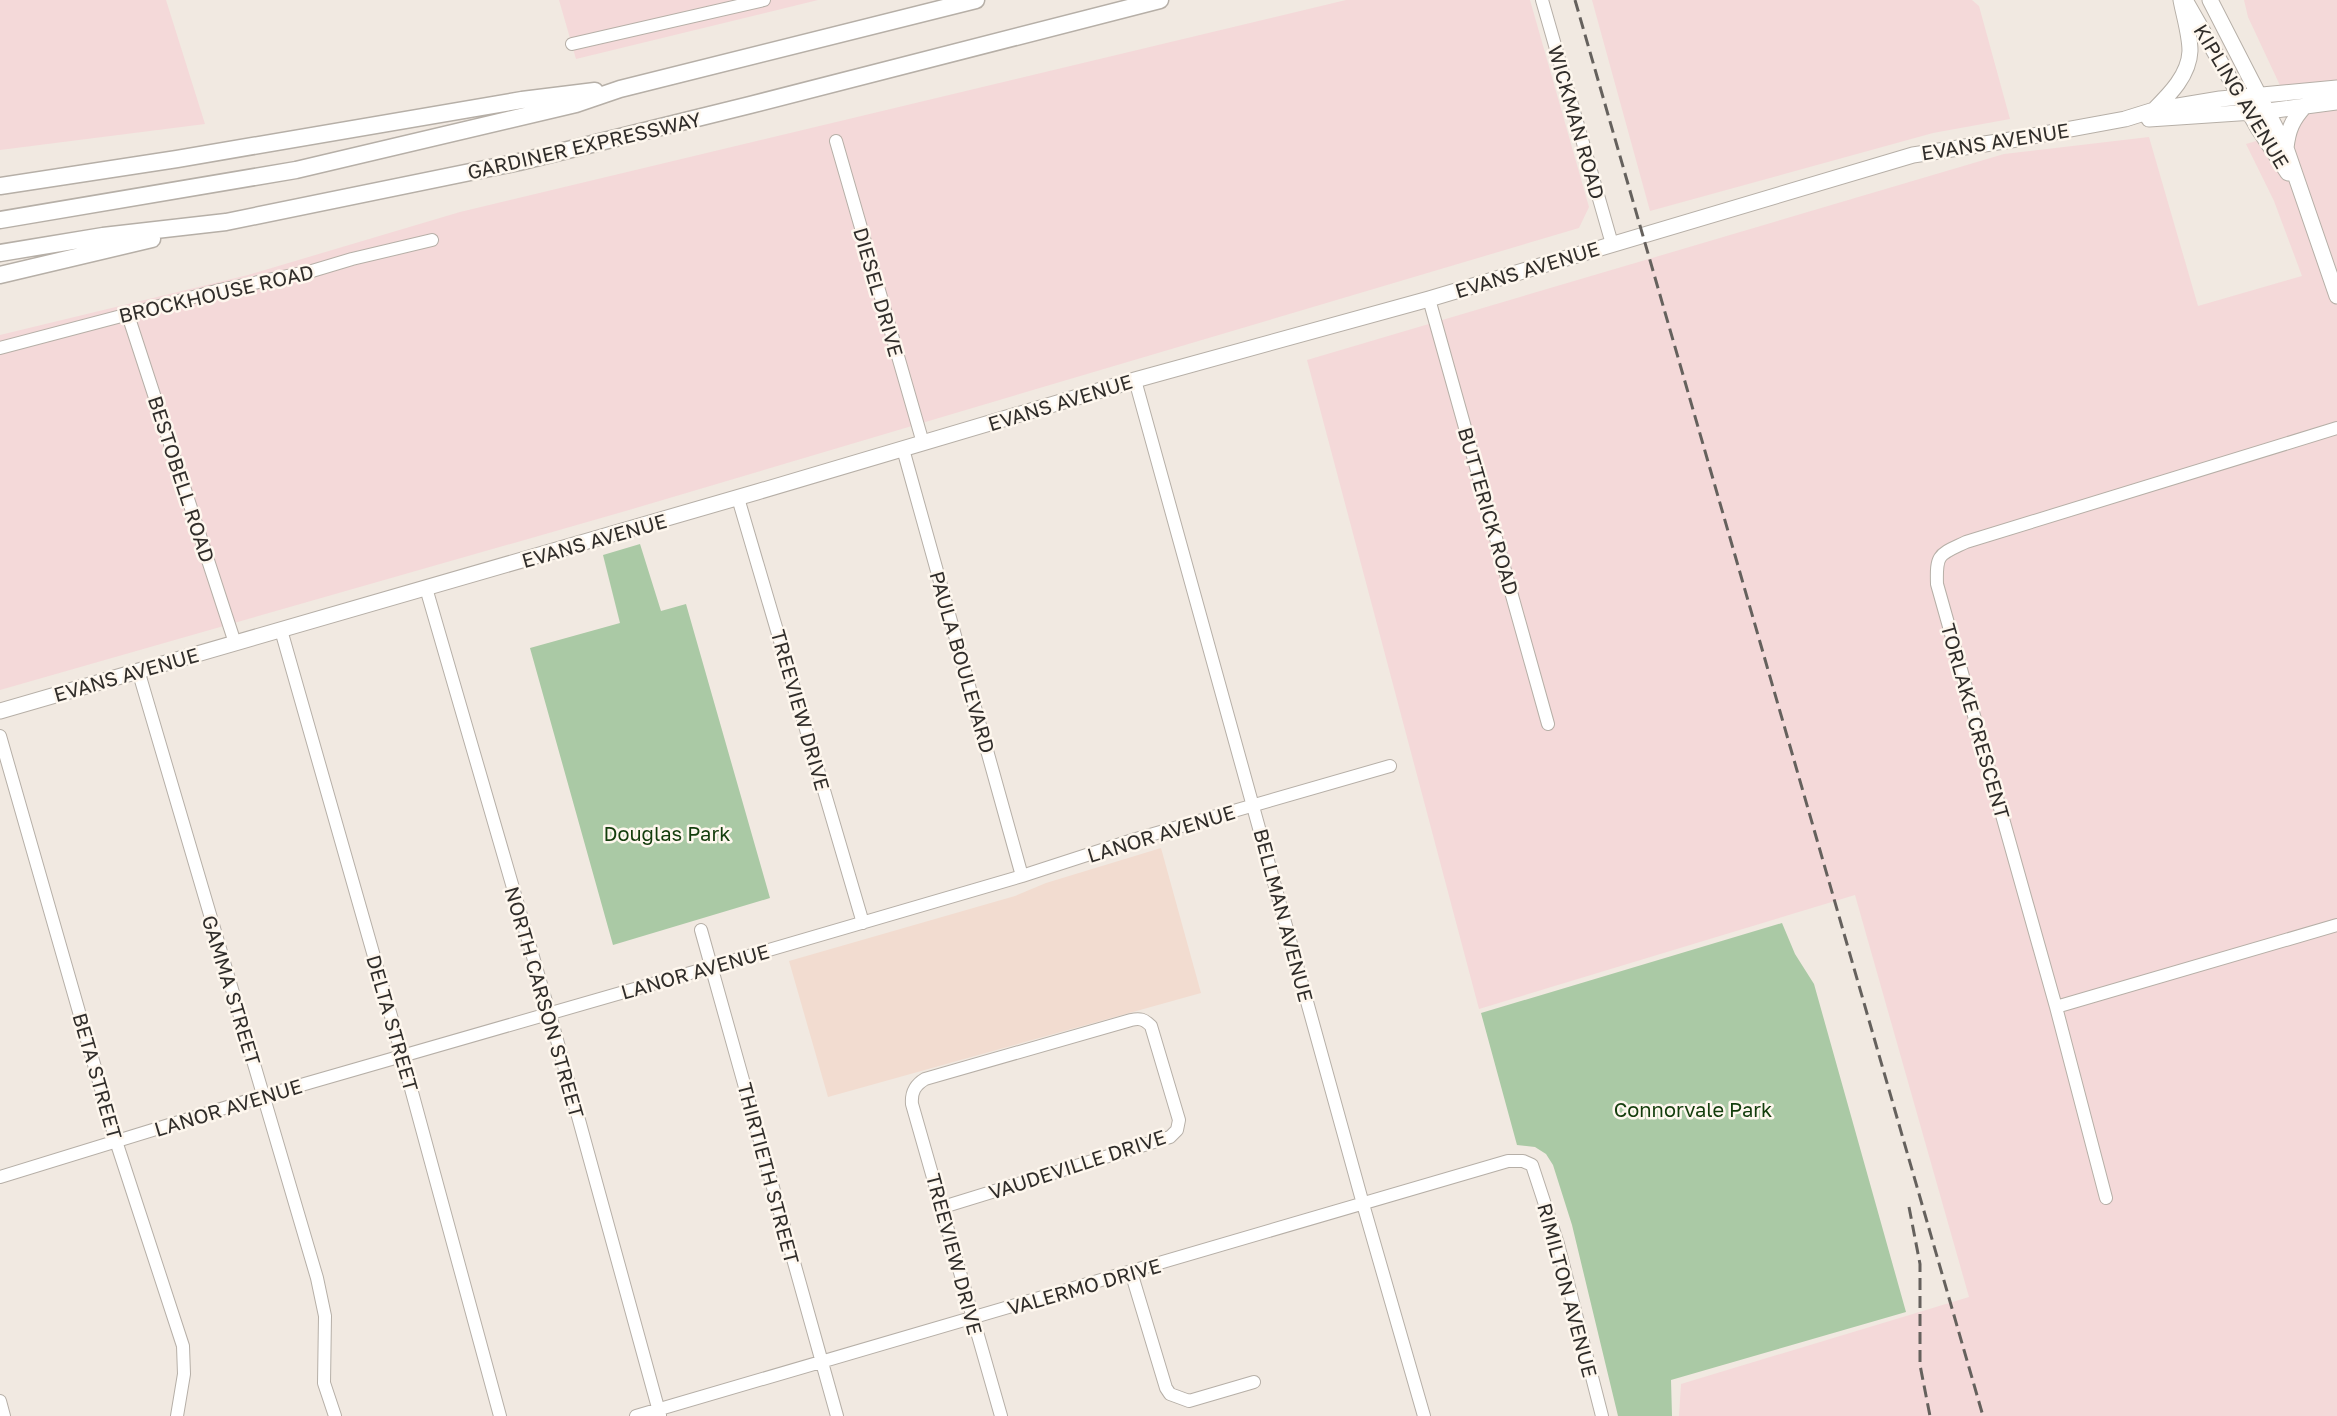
<svg xmlns="http://www.w3.org/2000/svg" width="2337" height="1416" font-family="'Golos Text',sans-serif">
	<style>
		.industrial { fill: #f4d9d9 }
		.education { fill: #f2dcd0 }
		.green { fill: #aac9a5 }
		.lines { fill: none; stroke-linecap: round; stroke-linejoin: round }
		.minor-casing { stroke: #b6afa7; stroke-width: 14 }
		.major-casing { stroke: #b6afa7; stroke-width: 17 }
		.highway-casing { stroke: #b6afa7; stroke-width: 19 }
		.minor { stroke: #fff; stroke-width: 12 }
		.major { stroke: #fff; stroke-width: 15 }
		.highway { stroke: #fff; stroke-width: 16 }
		.rail { stroke: #65615d; stroke-width: 3; stroke-dasharray: 12 6; stroke-linecap: butt }
		.labels { text-anchor: middle; dominant-baseline: central; stroke-width: 5; stroke-linejoin: round; paint-order: stroke }
		.street-label { font-size: 20px; fill: #302d2a; stroke: #fef7ee }
		.park-label { font-size: 20px; fill: #133d0c; stroke: #fef7ee }
	</style>
	<rect width="100%" height="100%" fill="#f1e9e1"/>
	<!-- industrial -->
	<path class="industrial" d="M0 0H166L205 124 0 150Z
		M559 0H818L576 59Z
		M1346 0H1530L1589 207 1579 228 629 510 0 690V335L248 275 460 212Z
		M1592 0H1972L1979 6 2010 119 1933 133 1650 211Z
		M2244 0H2337V1416H1679L1681 1384 1969 1297 1855 895 1479 1009 1307 360 2004 154 2149 137 2198 306 2302 276 2274 201 2246 144 2300 128 2248 17Z"/>
	<!-- education -->
	<path class="education" d="M1161 848 1201 993 828 1097 789 961 1015 896 1046 883Z"/>
	<!-- green -->
	<path class="green" d="M640 544 661 611 686 604 770 898 613 945 530 648 620 623 603 555Z
		M1782 923 1795 954 1814 984 1906 1312 1671 1380 1672 1416H1618L1572 1225 1553 1165 1546 1154 1535 1147 1517 1145 1481 1013Z"/>
	<g class="lines">
		<defs>
			<path id="minor" d="M1542 0 1612 244
				M572 44 764 0
				M836 141 923 443
				M1429 299 1548 724
				M128 315 235 643
				M0 348 220 290 312 271 352 259 432 240
				M1135 380 1363 1204 1424 1416
				M903 449 1022 876
				M738 498 863 923
				M426 588 554 1029 660 1415
				M281 630 397 1037 500 1416
				M138 670 317 1278 325 1316 324 1383 335 1416
				M0 736 116 1141 183 1346 184 1374 177 1416
				M701 930 837 1416
				M2056 1007 2337 925
				M0 1177 263 1096 711 967 1022 876 1136 839 1390 766
				M2106 1198 2056 1007 1937 584C1936 553 1939 555 1966 542L2337 428
				M943 1207 1170 1137 1177 1130 1179 1120 1151 1026C1144 1019 1140 1018 1131 1020L925 1079C915 1085 911 1092 912 1104L1001 1416
				M1131 1272 1166 1388 1170 1394 1189 1401 1254 1382
				M0 1401 4 1416
				M636 1416 1508 1161H1523L1532 1165 1558 1244 1602 1416"/>
			<path id="major" d="M2185 0 2258 128 2288 173
				M2210 0 2286 148 2337 296
				M2154 110C2170 94 2189 75 2190 51 2190 35 2184 16 2181 0
				M2149 119 2268 111 2337 102
				M2286 148C2288 130 2292 120 2305 106
				M0 711 757 492 1135 380 1429 299 1913 155 2017 139 2125 119 2154 110 2220 99 2337 88"/>
			<path id="highway" d="M0 186 177 159 522 100 595 91
				M0 220 296 170 576 104 620 89 976 0
				M0 253 103 236 226 222 519 162 750 105 1160 0
				M0 275 152 239"/>
		</defs>
		<!-- minor casing -->
		<use href="#minor" class="minor-casing"/>
		<!-- major casing -->
		<use href="#major" class="major-casing"/>
		<!-- highway casing -->
		<use href="#highway" class="highway-casing"/>
		<!-- minor -->
		<use href="#minor" class="minor"/>
		<!-- major -->
		<use href="#major" class="major"/>
		<!-- highway -->
		<use href="#highway" class="highway"/>
		<!-- rail -->
		<path class="rail" d="M1575 0 1983 1416
			M1909 1207 1920 1264V1365L1930 1416"/>
	</g>
	<g class="labels">
		<!-- street labels -->
		<g class="street-label">
			<text transform="translate(2242 96) rotate(59)">KIPLING AVENUE</text>
			<text transform="translate(1577 122) rotate(74)">WICKMAN ROAD</text>
			<text transform="translate(1995 141) rotate(-9)">EVANS AVENUE</text>
			<text transform="translate(584 145) rotate(-13)">GARDINER EXPRESSWAY</text>
			<text transform="translate(1527 269) rotate(-17)">EVANS AVENUE</text>
			<text transform="translate(879 292) rotate(74)">DIESEL DRIVE</text>
			<text transform="translate(216 293) rotate(-13)">BROCKHOUSE ROAD</text>
			<text transform="translate(1060 402) rotate(-17)">EVANS AVENUE</text>
			<text transform="translate(182 479) rotate(72)">BESTOBELL ROAD</text>
			<text transform="translate(1489 511) rotate(74)">BUTTERICK ROAD</text>
			<text transform="translate(594 540) rotate(-16)">EVANS AVENUE</text>
			<text transform="translate(963 662) rotate(74)">PAULA BOULEVARD</text>
			<text transform="translate(126 674) rotate(-16)">EVANS AVENUE</text>
			<text transform="translate(801 710) rotate(74)">TREEVIEW DRIVE</text>
			<text transform="translate(1976 721) rotate(74)">TORLAKE CRESCENT</text>
			<text transform="translate(1161 833) rotate(-17)">LANOR AVENUE</text>
			<text transform="translate(1284 915) rotate(75)">BELLMAN AVENUE</text>
			<text transform="translate(695 971) rotate(-16)">LANOR AVENUE</text>
			<text transform="translate(232 990) rotate(73)">GAMMA STREET</text>
			<text transform="translate(545 1002) rotate(74)">NORTH CARSON STREET</text>
			<text transform="translate(393 1023) rotate(74)">DELTA STREET</text>
			<text transform="translate(98 1076) rotate(74)">BETA STREET</text>
			<text transform="translate(228 1107) rotate(-17)">LANOR AVENUE</text>
			<text transform="translate(1077 1164) rotate(-18)">VAUDEVILLE DRIVE</text>
			<text transform="translate(769 1173) rotate(75)">THIRTIETH STREET</text>
			<text transform="translate(955 1254) rotate(75)">TREEVIEW DRIVE</text>
			<text transform="translate(1084 1286) rotate(-16)">VALERMO DRIVE</text>
			<text transform="translate(1568 1290) rotate(75)">RIMILTON AVENUE</text>
		</g>
		<!-- park labels -->
		<g class="park-label">
			<text x="667" y="833">Douglas Park</text>
			<text x="1693" y="1109">Connorvale Park</text>
		</g>
	</g>
</svg>
